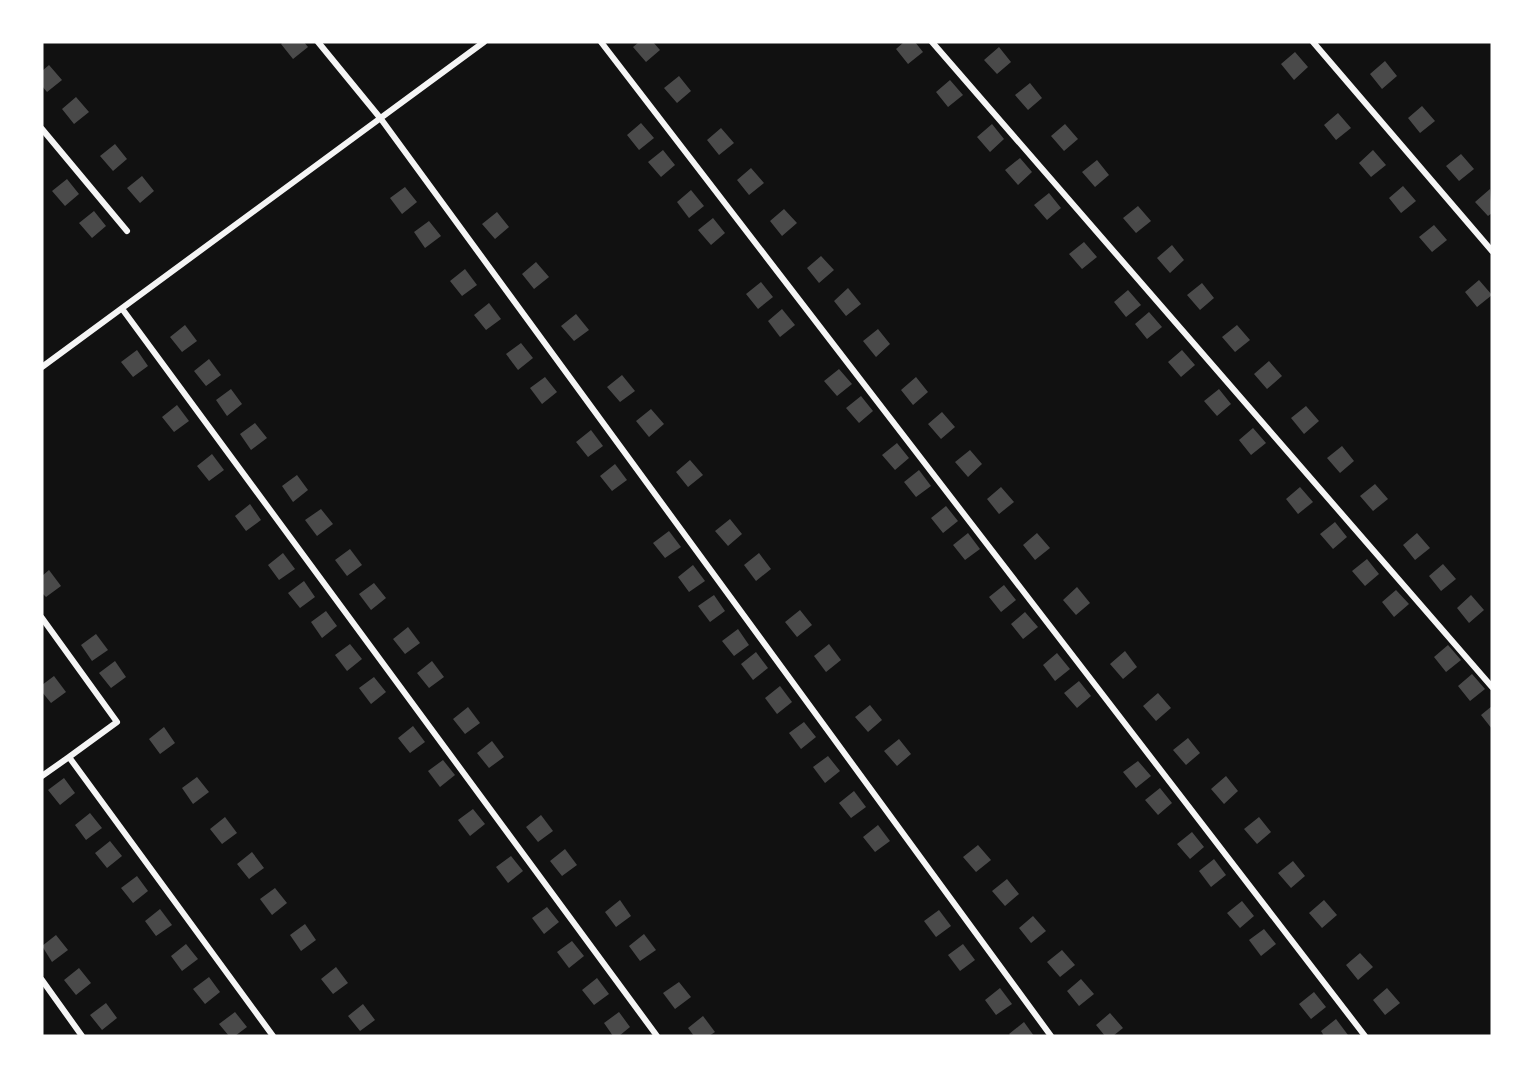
<svg xmlns="http://www.w3.org/2000/svg" width="1534" height="1078" font-family="Rubik,sans-serif">
	<style>
		.building { fill: #4a4a4a }
		.lines { fill: none; stroke-linecap: round; stroke-linejoin: round }
		.minor { stroke: #f5f5f5; stroke-width: 6 }
	</style>
	<rect width="100%" height="100%" fill="#111"/>
	<!-- building -->
	<path class="building" d="M283 42H304L308 47 293 59 281 44Z
		M639 42H653L660 50 646 62 633 47Z
		M904 42H915L923 52 908 64 896 49Z
		M999 47 1011 62 997 74 984 60Z
		M1295 52 1308 67 1294 80 1281 64Z
		M1385 61 1397 76 1382 89 1370 74Z
		M49 65 62 80 47 92 42 86V71Z
		M679 76 691 91 677 103 664 88Z
		M950 80 963 95 948 107 936 92Z
		M1030 83 1042 98 1028 110 1015 95Z
		M76 97 89 112 74 124 62 109Z
		M1422 106 1435 121 1420 133 1408 118Z
		M1338 113 1351 128 1336 140 1324 125Z
		M641 123 654 138 639 150 627 135Z
		M992 124 1004 139 990 152 977 137Z
		M1065 124 1078 139 1064 151 1051 136Z
		M721 128 734 143 719 155 707 140Z
		M115 144 127 159 113 171 100 156Z
		M663 150 675 165 661 177 648 162Z
		M1373 150 1386 165 1371 177 1359 163Z
		M1461 154 1474 169 1459 181 1446 166Z
		M1020 158 1032 172 1018 185 1005 170Z
		M1097 160 1109 175 1095 187 1082 172Z
		M751 168 764 183 749 195 737 180Z
		M142 176 154 191 140 203 127 188Z
		M67 179 79 194 65 206 52 191Z
		M1403 186 1416 201 1401 213 1389 198Z
		M405 187 417 202 402 214 390 198Z
		M1490 189 1492 213 1488 216 1475 202Z
		M691 190 704 206 689 218 677 202Z
		M1049 193 1061 208 1047 220 1034 205Z
		M1138 206 1151 221 1136 233 1123 218Z
		M784 209 797 223 782 236 770 221Z
		M94 211 106 226 92 238 79 223Z
		M497 212 509 227 495 239 482 224Z
		M713 218 725 233 711 245 698 230Z
		M429 221 441 236 425 248 414 232Z
		M1434 225 1447 240 1432 252 1419 237Z
		M1084 242 1097 257 1082 269 1069 254Z
		M1172 245 1184 260 1170 273 1157 258Z
		M821 256 834 270 819 283 807 268Z
		M536 262 549 277 534 289 522 274Z
		M465 269 477 285 462 296 450 281Z
		M1479 280 1492 295 1477 307 1465 292Z
		M761 282 773 297 758 309 746 294Z
		M1202 283 1214 298 1200 310 1187 295Z
		M848 288 861 304 846 316 834 301Z
		M1128 290 1141 305 1126 317 1114 302Z
		M489 303 501 319 486 330 474 315Z
		M782 309 795 325 780 337 768 321Z
		M1149 312 1162 327 1147 339 1135 324Z
		M576 314 589 330 574 341 561 326Z
		M185 325 197 341 182 352 170 337Z
		M1237 325 1250 340 1235 352 1222 337Z
		M878 329 890 344 876 357 863 341Z
		M521 343 533 358 518 370 506 354Z
		M137 350 148 366 133 377 121 362Z
		M1182 350 1195 365 1181 377 1168 362Z
		M209 359 221 375 206 386 194 371Z
		M1269 361 1282 376 1267 389 1254 374Z
		M839 369 852 384 837 396 824 381Z
		M622 375 635 391 620 402 607 387Z
		M545 377 557 392 542 404 530 388Z
		M916 377 928 392 913 405 901 390Z
		M231 389 242 404 227 416 216 400Z
		M1219 389 1231 404 1217 416 1204 401Z
		M861 396 873 411 859 423 846 408Z
		M177 405 189 421 174 432 162 417Z
		M1306 406 1319 421 1304 434 1291 418Z
		M651 409 664 424 649 437 636 421Z
		M942 412 955 427 941 439 928 424Z
		M255 423 267 438 251 450 240 434Z
		M1253 428 1266 443 1251 455 1239 440Z
		M591 430 603 446 588 457 576 442Z
		M897 443 909 458 895 470 882 455Z
		M1342 446 1354 461 1340 473 1327 458Z
		M970 450 982 464 968 477 955 462Z
		M212 454 224 470 209 481 197 466Z
		M690 460 703 475 688 487 676 472Z
		M615 464 627 480 612 491 600 476Z
		M919 470 931 486 916 497 904 482Z
		M297 475 308 490 293 502 282 486Z
		M1375 484 1388 499 1373 511 1360 496Z
		M1001 487 1014 502 999 514 987 499Z
		M1300 487 1313 502 1298 514 1286 499Z
		M250 504 261 520 246 531 235 516Z
		M946 506 958 521 943 533 931 518Z
		M321 509 333 524 317 536 305 520Z
		M730 519 742 534 728 546 715 531Z
		M1335 522 1347 537 1333 549 1320 534Z
		M669 531 681 547 665 558 653 543Z
		M968 533 980 549 965 560 953 545Z
		M1037 533 1050 548 1035 560 1023 545Z
		M1417 533 1430 548 1415 560 1403 545Z
		M350 549 362 565 347 576 335 560Z
		M283 553 295 569 279 580 268 565Z
		M759 553 771 569 756 581 744 565Z
		M1367 559 1379 574 1365 586 1352 571Z
		M1443 564 1456 579 1441 591 1429 576Z
		M693 565 705 581 689 592 678 577Z
		M49 570 61 586 46 597 42 593V576Z
		M304 581 315 597 300 608 288 593Z
		M374 583 386 598 371 610 359 594Z
		M1004 585 1016 600 1001 612 989 597Z
		M1077 587 1090 603 1076 615 1063 600Z
		M1396 590 1409 604 1394 617 1382 602Z
		M714 595 725 611 710 622 698 606Z
		M1471 595 1484 610 1469 623 1457 608Z
		M800 610 812 625 797 637 785 622Z
		M326 611 337 626 322 638 311 622Z
		M1025 612 1038 627 1023 639 1011 624Z
		M408 627 420 643 405 654 393 639Z
		M738 629 749 645 734 656 722 641Z
		M96 634 108 650 92 661 81 645Z
		M350 644 362 659 347 671 335 655Z
		M829 644 841 660 826 672 814 656Z
		M1448 645 1461 660 1446 672 1434 657Z
		M1125 651 1137 667 1123 679 1110 664Z
		M756 652 768 668 753 680 741 664Z
		M1057 653 1070 669 1055 681 1043 665Z
		M115 661 126 677 111 688 99 673Z
		M432 661 444 677 429 688 417 673Z
		M1472 674 1485 689 1470 701 1458 686Z
		M54 676 66 692 51 703 42 692V685Z
		M374 677 386 692 371 704 359 688Z
		M1079 681 1091 696 1077 708 1064 693Z
		M780 686 792 702 777 714 765 698Z
		M1158 693 1171 708 1156 721 1143 706Z
		M870 705 882 720 868 732 855 717Z
		M1492 706V729L1481 715Z
		M468 707 480 723 465 734 453 719Z
		M804 722 816 737 801 749 789 733Z
		M413 726 425 742 410 753 398 738Z
		M164 727 175 743 160 754 149 739Z
		M1188 738 1200 753 1186 765 1173 750Z
		M899 739 911 754 897 766 884 751Z
		M492 741 504 757 489 768 477 753Z
		M828 756 840 771 825 783 813 767Z
		M443 760 455 775 440 787 428 771Z
		M1138 761 1151 776 1136 788 1123 772Z
		M1226 776 1238 791 1224 804 1211 789Z
		M197 777 209 792 193 804 182 788Z
		M64 778 75 793 60 805 48 790Z
		M1160 788 1172 803 1158 815 1145 800Z
		M854 791 866 807 851 818 839 803Z
		M473 809 485 824 470 836 458 820Z
		M90 813 102 828 86 840 75 825Z
		M541 815 553 831 538 842 526 827Z
		M225 817 237 833 222 844 210 829Z
		M1259 817 1271 832 1257 844 1244 829Z
		M878 825 890 841 875 852 863 837Z
		M1192 832 1204 847 1190 859 1177 844Z
		M110 841 122 856 107 868 95 853Z
		M978 845 991 860 976 872 963 857Z
		M565 849 577 865 562 876 550 861Z
		M252 852 264 868 249 879 237 864Z
		M511 856 523 871 508 883 496 867Z
		M1214 859 1226 875 1211 887 1199 871Z
		M1293 861 1305 876 1291 888 1278 873Z
		M137 876 148 891 133 903 121 888Z
		M1007 879 1019 894 1005 906 992 891Z
		M275 888 287 903 272 915 260 899Z
		M620 900 631 916 616 927 605 912Z
		M1324 900 1337 915 1322 928 1309 913Z
		M1242 901 1254 916 1240 928 1227 913Z
		M547 907 559 922 544 934 532 918Z
		M160 909 172 925 156 936 145 921Z
		M939 910 951 926 936 937 924 921Z
		M1033 916 1046 931 1031 943 1019 928Z
		M305 924 316 940 301 951 290 935Z
		M1264 929 1276 944 1261 956 1249 940Z
		M644 934 656 950 640 961 629 946Z
		M56 935 68 950 52 962 42 946Z
		M572 941 584 956 569 968 557 952Z
		M186 944 198 959 182 971 171 956Z
		M963 944 975 960 960 971 948 955Z
		M1062 950 1075 965 1060 977 1047 962Z
		M1360 953 1373 967 1358 980 1346 965Z
		M336 967 348 983 333 994 321 979Z
		M79 968 91 983 76 995 64 980Z
		M209 977 220 992 205 1004 193 989Z
		M597 978 609 994 594 1005 582 990Z
		M1081 979 1094 994 1079 1006 1067 991Z
		M679 982 691 997 675 1009 663 993Z
		M1000 988 1012 1004 996 1015 985 1000Z
		M1387 988 1400 1003 1385 1015 1373 1000Z
		M1314 992 1326 1007 1311 1019 1299 1004Z
		M106 1003 117 1018 102 1030 90 1015Z
		M363 1004 375 1020 360 1031 348 1016Z
		M235 1012 247 1027 235 1036H229L219 1024Z
		M619 1012 630 1027 619 1036H613L604 1023Z
		M1110 1013 1123 1028 1113 1036H1105L1096 1025Z
		M703 1016 715 1032 709 1036H694L688 1028Z
		M1336 1019 1348 1035 1324 1036 1321 1031Z
		M1024 1022 1034 1036H1011L1009 1034Z"/>
	<g class="lines">
		<!-- minor -->
		<path class="minor" d="M318 42 381 119 1051 1036
			M601 42 1365 1036
			M932 42 1492 687
			M1313 42 1492 251
			M42 129 127 231
			M123 310 657 1036
			M42 367 484 42
			M42 618 117 722 69 757 273 1036
			M42 776 69 757
			M42 980 82 1036"/>
	</g>
	<!-- border -->
	<rect width="1534" height="1078" fill="none" stroke="#ffffff" stroke-width="87"/>
</svg>
